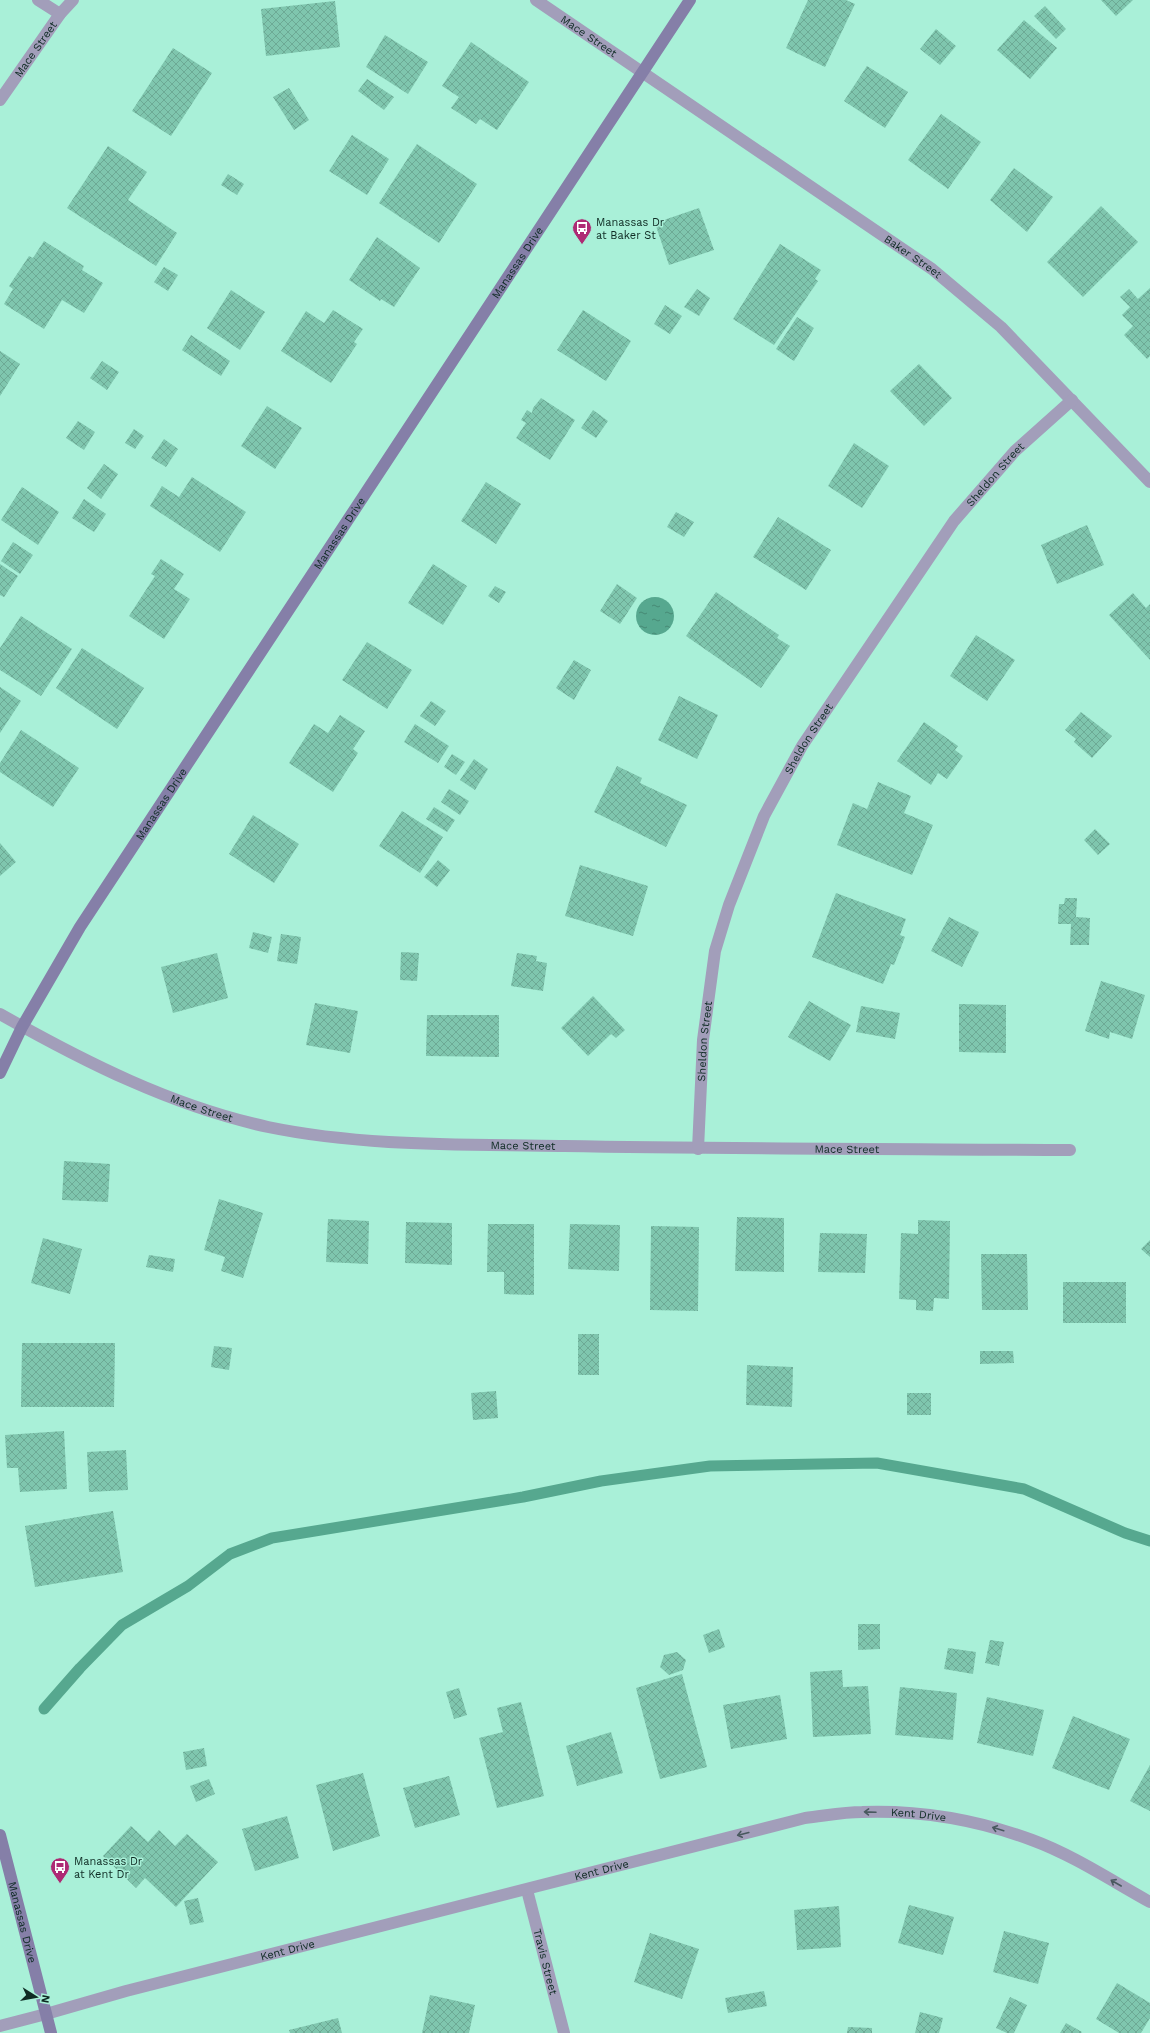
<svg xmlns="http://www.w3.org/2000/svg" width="1150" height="2033" font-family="'Work Sans',sans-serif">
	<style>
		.water { fill: url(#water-ripples) }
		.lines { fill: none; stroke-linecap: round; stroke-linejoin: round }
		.stream { stroke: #56a88f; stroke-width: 11 }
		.building { fill: url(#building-cross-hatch) }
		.service { stroke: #a29eba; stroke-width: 12 }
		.minor { stroke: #a29eba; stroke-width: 12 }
		.secondary { stroke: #857fa8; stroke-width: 12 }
		.oneway { stroke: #49595f }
		.labels { text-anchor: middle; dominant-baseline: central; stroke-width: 3; stroke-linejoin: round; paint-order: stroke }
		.street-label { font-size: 11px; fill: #0e2b23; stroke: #a9f0d8 }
		.poi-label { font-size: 11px; fill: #0e2b23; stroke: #a9f0d8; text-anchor: start }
	</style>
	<defs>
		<pattern id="water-ripples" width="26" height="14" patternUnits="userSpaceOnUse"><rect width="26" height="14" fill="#56a88f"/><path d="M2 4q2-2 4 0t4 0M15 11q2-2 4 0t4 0" fill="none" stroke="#468974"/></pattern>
		<pattern id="building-cross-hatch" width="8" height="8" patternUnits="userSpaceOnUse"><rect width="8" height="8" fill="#7fc6ae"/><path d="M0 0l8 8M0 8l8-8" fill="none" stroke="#6daa95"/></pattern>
	</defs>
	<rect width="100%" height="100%" fill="#a9f0d8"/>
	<!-- water -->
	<path class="water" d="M636 616a19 19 0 1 1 38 0a19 19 0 1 1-38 0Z"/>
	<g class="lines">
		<!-- stream -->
		<path class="stream" d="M44 1709 80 1668 122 1625 188 1586 230 1554 272 1538 523 1497 601 1481 710 1466 877 1463 1024 1489 1125 1533 1150 1541"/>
	</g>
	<!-- building -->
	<path class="building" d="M808 0H846L855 4 825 67 786 48Z
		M1101 0H1133L1116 16Z
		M335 1 340 47 266 56 261 9Z
		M1045 6 1066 29 1056 39 1034 16Z
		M1024 20 1057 48 1030 79 997 50Z
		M936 29 956 46 940 65 920 49Z
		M385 35 428 62 408 94 366 67Z
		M471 42 529 82 497 130 480 119 476 124 451 108 459 97 442 86Z
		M173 48 212 73 171 136 132 111Z
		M867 66 908 92 885 128 844 101Z
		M367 79 394 97 384 110 358 91Z
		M289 88 309 120 294 130 273 97Z
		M941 114 981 142 948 189 908 160Z
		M352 135 389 159 367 195 329 171Z
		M417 144 477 184 439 243 379 203Z
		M108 146 147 172 128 200 177 233 156 266 67 208Z
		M1014 168 1053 197 1027 232 990 200Z
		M228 174 244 184 237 195 221 185Z
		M1101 206 1138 242 1083 297 1047 262Z
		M699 208 714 250 669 265 655 223Z
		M377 237 420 268 394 307 381 299 380 301 349 280Z
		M44 241 84 266 82 270 103 283 84 313 62 300 44 329 4 304 13 289 9 286 29 256 33 258Z
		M780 244 821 270 815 279 818 281 774 345 733 319Z
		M164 267 178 275 168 291 154 282Z
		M1150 288V356L1147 359 1124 335 1133 326 1122 315 1130 307 1120 297 1129 289 1138 299Z
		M697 289 710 298 699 316 684 307Z
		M231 290 265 312 240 350 207 328Z
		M665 305 682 316 670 334 654 324Z
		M333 310 363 329 354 342 357 344 331 383 281 351 306 311 324 323Z
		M583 310 631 341 606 381 557 350Z
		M797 317 814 328 794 361 776 349Z
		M191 335 230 361 221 376 182 350Z
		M0 351 20 364 0 396Z
		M102 361 119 372 107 390 90 378Z
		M919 364 952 398 924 426 890 391Z
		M541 398 575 420 550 460 516 438 526 423 521 420 527 410 532 413 533 408Z
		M267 406 302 428 275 469 241 446Z
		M593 410 608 421 596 438 581 428Z
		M78 421 95 432 84 450 66 438Z
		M134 429 144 436 135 449 125 443Z
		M164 439 178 449 166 467 151 458Z
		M854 443 889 466 862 508 828 486Z
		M104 464 118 474 101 499 87 488Z
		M192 477 246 512 220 552 150 506 162 486 179 497Z
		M486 482 521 504 496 544 461 521Z
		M22 487 59 512 38 545 1 520Z
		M84 499 106 514 94 532 72 518Z
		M676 512 694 522 684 537 667 527Z
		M778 517 831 550 806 590 753 557Z
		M1087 525 1104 565 1057 584 1041 545Z
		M13 542 33 555 20 574 1 561Z
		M161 559 184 574 174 589 190 599 164 639 129 616 155 576 151 574Z
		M0 564 18 576 4 597 0 595Z
		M433 564 467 586 443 625 408 603Z
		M617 584 637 598 620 624 600 611Z
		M495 586 506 592 499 603 488 596Z
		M716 592 779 635 777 638 790 646 761 688 686 636Z
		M1133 593 1146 608 1150 604V660L1109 615Z
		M21 616 72 649 41 696 0 670V648Z
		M976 635 1015 660 987 701 950 676Z
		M367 642 412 670 387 709 342 680Z
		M82 648 144 688 117 729 56 688Z
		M574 660 591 670 574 700 556 688Z
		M0 687 21 701 0 733Z
		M679 696 718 715 697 759 658 740Z
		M431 701 446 711 435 726 420 716Z
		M1081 712 1112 736 1092 758 1074 742 1076 739 1065 730Z
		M340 715 365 731 353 749 358 753 333 792 289 763 314 724 328 733Z
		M924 722 958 746 955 750 963 756 947 779 938 773 931 785 897 761Z
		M415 724 449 746 438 763 404 742Z
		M21 730 79 768 53 807 0 772V763Z
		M452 754 465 762 456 775 444 767Z
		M474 759 488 769 475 790 460 780Z
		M617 766 642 778 640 783 687 805 666 847 594 812Z
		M878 782 911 796 904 813 933 825 912 875 837 845 853 803 867 809Z
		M449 789 469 801 460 815 441 802Z
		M434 807 455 820 447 832 426 819Z
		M402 811 443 837 420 873 379 846Z
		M253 815 299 844 274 883 229 854Z
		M1095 829 1110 844 1098 855 1084 840Z
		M0 843 16 862 0 876Z
		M438 860 450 870 437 887 424 877Z
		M580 865 648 886 633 936 565 916Z
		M836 893 906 919 900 935 905 937 894 965 891 964 883 984 812 957Z
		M1065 898H1077L1076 917 1090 918 1089 945H1070L1071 924H1058L1059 904H1064Z
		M949 917 979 932 962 967 931 951Z
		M253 932 272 937 268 953 249 948Z
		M281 934 301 937 297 964 277 961Z
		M401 952 419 953 417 981 400 980Z
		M217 953 228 998 173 1013 161 967Z
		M517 953 537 956 536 961 547 963 543 991 511 986Z
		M1101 981 1145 995 1132 1039 1110 1032 1109 1039 1085 1031Z
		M593 996 625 1030 616 1038 611 1034 588 1056 561 1028Z
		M809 1001 851 1025 830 1061 788 1037Z
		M315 1003 358 1011 350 1053 306 1045Z
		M959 1004 1006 1005V1053L959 1052Z
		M861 1006 900 1013 895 1039 856 1032Z
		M427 1015H499V1057L426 1056Z
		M64 1161 110 1164 108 1202 62 1200Z
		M219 1199 263 1213 243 1278 221 1271 225 1257 204 1250Z
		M737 1217 784 1218V1272L735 1271Z
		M328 1219 369 1221 368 1264 326 1262Z
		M918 1220 950 1221 949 1299 934 1298 933 1311 916 1310V1300L899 1299 901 1233 918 1234Z
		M406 1222 452 1223V1265L405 1263Z
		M488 1224H534V1295L504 1294V1272H487Z
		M570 1224 620 1225 619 1271 568 1269Z
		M651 1226 699 1227 698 1311 650 1310Z
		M820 1233 867 1234 865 1273 818 1272Z
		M43 1238 82 1249 70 1294 31 1283Z
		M1150 1240V1257L1141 1249Z
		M981 1254H1027L1028 1310H982Z
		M149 1255 175 1259 173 1272 146 1267Z
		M1063 1282H1126V1323H1063Z
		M578 1334H599V1375H578Z
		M22 1343H115L114 1407H21Z
		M214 1346 232 1348 229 1370 211 1367Z
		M980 1351H1013L1014 1363 980 1364Z
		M747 1365 793 1367 792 1407 746 1405Z
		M496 1391 498 1418 473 1420 471 1393Z
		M907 1393H931V1415H907Z
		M64 1431 67 1489 20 1492 18 1468H7L5 1435Z
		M126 1450 128 1490 89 1492 87 1452Z
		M113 1511 123 1572 35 1587 25 1526Z
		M858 1624H880V1649L858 1650Z
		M719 1629 725 1647 709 1653 703 1635Z
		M990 1640 1004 1642 999 1666 985 1663Z
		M948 1648 976 1652 973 1674 944 1669Z
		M677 1652 686 1660 683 1670 669 1675 660 1667 664 1655Z
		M842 1670 843 1687 868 1686 871 1734 813 1737 810 1672Z
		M682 1674 707 1767 660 1779 636 1688Z
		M900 1687 957 1693 953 1740 895 1735Z
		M459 1688 467 1715 454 1719 446 1692Z
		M780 1695 787 1739 731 1749 723 1705Z
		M987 1697 1044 1710 1033 1756 977 1743Z
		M521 1702 544 1796 497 1808 479 1738 503 1732 497 1708Z
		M1073 1716 1130 1739 1109 1790 1052 1768Z
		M611 1732 623 1773 577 1786 566 1746Z
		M204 1748 207 1766 186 1770 183 1752Z
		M1150 1765V1811L1130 1801Z
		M363 1773 380 1836 333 1851 316 1785Z
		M449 1776 460 1815 415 1828 403 1788Z
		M209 1779 215 1794 196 1802 190 1786Z
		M287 1816 299 1858 255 1871 242 1829Z
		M131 1826 148 1842 159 1830 175 1846 187 1834 218 1862 176 1907 145 1878 136 1888 103 1856Z
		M198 1898 204 1922 190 1925 184 1901Z
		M909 1905 954 1917 943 1955 898 1943Z
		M839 1906 841 1947 797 1950 794 1910Z
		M1004 1931 1049 1943 1038 1984 993 1972Z
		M650 1933 699 1949 682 1999 634 1982Z
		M1117 1983 1150 2003V2018L1141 2033H1119L1096 2019Z
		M764 1991 767 2006 728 2013 725 1998Z
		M430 1995 475 2005 469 2033H422Z
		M1010 1997 1027 2005 1014 2033H1007L996 2028Z
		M920 2012 943 2018 939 2033H915Z
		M338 2018 342 2033H290L289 2030Z
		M1066 2023 1082 2032 1081 2033H1060Z
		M848 2027 872 2028V2033H847Z"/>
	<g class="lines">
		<!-- service -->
		<path class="service" d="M0 2026 46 2014"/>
		<!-- minor -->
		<g class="minor">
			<path d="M38 0 60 14"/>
			<path id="s1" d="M536 0 932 269 1001 327 1150 482"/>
			<path id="s2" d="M0 100 60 14 73 0"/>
			<path id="s3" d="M0 1014C85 1062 172 1106 268 1127 365 1147 465 1144 564 1146 732 1149 901 1149 1070 1150"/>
			<path id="s4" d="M698 1149 703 1040 715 951 729 905 764 816 802 746 954 521 1015 451 1072 400"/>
			<path id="s5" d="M527 1890 564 2033"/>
			<path id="s6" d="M46 2014 126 1991 805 1818C824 1816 843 1812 862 1812 919 1810 978 1820 1032 1840 1073 1855 1112 1881 1150 1902"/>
		</g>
		<!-- secondary -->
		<g class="secondary">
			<path id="s7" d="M0 1073 22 1027 80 927 690 0"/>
			<path id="s8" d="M0 1835 51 2033"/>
		</g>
	</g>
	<!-- one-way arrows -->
	<defs><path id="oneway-shaft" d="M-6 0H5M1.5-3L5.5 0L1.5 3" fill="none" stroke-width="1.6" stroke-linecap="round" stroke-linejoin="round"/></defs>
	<g class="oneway">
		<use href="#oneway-shaft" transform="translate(870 1812) rotate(-178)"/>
		<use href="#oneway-shaft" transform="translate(998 1829) rotate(-163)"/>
		<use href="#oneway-shaft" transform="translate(743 1834) rotate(166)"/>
		<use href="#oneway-shaft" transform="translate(1116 1883) rotate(-150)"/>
	</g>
	<!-- icons -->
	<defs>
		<symbol id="bus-pin" viewBox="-11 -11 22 30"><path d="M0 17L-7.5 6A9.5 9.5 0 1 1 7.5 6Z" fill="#ae2a74" stroke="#a9f0d8"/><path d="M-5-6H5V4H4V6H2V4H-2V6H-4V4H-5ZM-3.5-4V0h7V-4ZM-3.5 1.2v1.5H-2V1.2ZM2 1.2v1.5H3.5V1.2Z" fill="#fff"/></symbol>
	</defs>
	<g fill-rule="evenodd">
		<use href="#bus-pin" x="571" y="217" width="22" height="30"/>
		<use href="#bus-pin" x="49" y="1856" width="22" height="30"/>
	</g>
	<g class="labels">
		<!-- street labels -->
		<g class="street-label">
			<text stroke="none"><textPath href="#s1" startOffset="64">Mace Street</textPath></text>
			<text stroke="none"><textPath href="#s2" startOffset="62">Mace Street</textPath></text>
			<text stroke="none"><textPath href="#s1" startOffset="456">Baker Street</textPath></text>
			<text stroke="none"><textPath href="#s7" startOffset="962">Manassas Drive</textPath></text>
			<text stroke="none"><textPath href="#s4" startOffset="756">Sheldon Street</textPath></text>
			<text stroke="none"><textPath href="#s7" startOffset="638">Manassas Drive</textPath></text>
			<text stroke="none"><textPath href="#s4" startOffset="432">Sheldon Street</textPath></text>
			<text stroke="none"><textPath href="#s7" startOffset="314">Manassas Drive</textPath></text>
			<text stroke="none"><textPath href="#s4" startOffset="108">Sheldon Street</textPath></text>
			<text stroke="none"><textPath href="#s3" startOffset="223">Mace Street</textPath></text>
			<text stroke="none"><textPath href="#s3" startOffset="548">Mace Street</textPath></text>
			<text stroke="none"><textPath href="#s3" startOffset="872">Mace Street</textPath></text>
			<text stroke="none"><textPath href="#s6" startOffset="898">Kent Drive</textPath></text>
			<text stroke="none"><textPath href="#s6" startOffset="574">Kent Drive</textPath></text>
			<text stroke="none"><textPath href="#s8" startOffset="90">Manassas Drive</textPath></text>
			<text stroke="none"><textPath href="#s6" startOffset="250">Kent Drive</textPath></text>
			<text stroke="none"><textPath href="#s5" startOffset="74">Travis Street</textPath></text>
		</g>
		<!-- poi labels -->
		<g class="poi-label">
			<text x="596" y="222">Manassas Dr<tspan x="596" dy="13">at Baker St</tspan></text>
			<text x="74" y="1861">Manassas Dr<tspan x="74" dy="13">at Kent Dr</tspan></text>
		</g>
	</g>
	<!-- north arrow -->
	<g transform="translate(36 1997) rotate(101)" stroke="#a9f0d8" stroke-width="3" paint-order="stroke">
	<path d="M0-3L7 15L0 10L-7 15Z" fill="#0e2b23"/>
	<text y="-6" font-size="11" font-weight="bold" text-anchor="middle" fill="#0e2b23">N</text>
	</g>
</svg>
